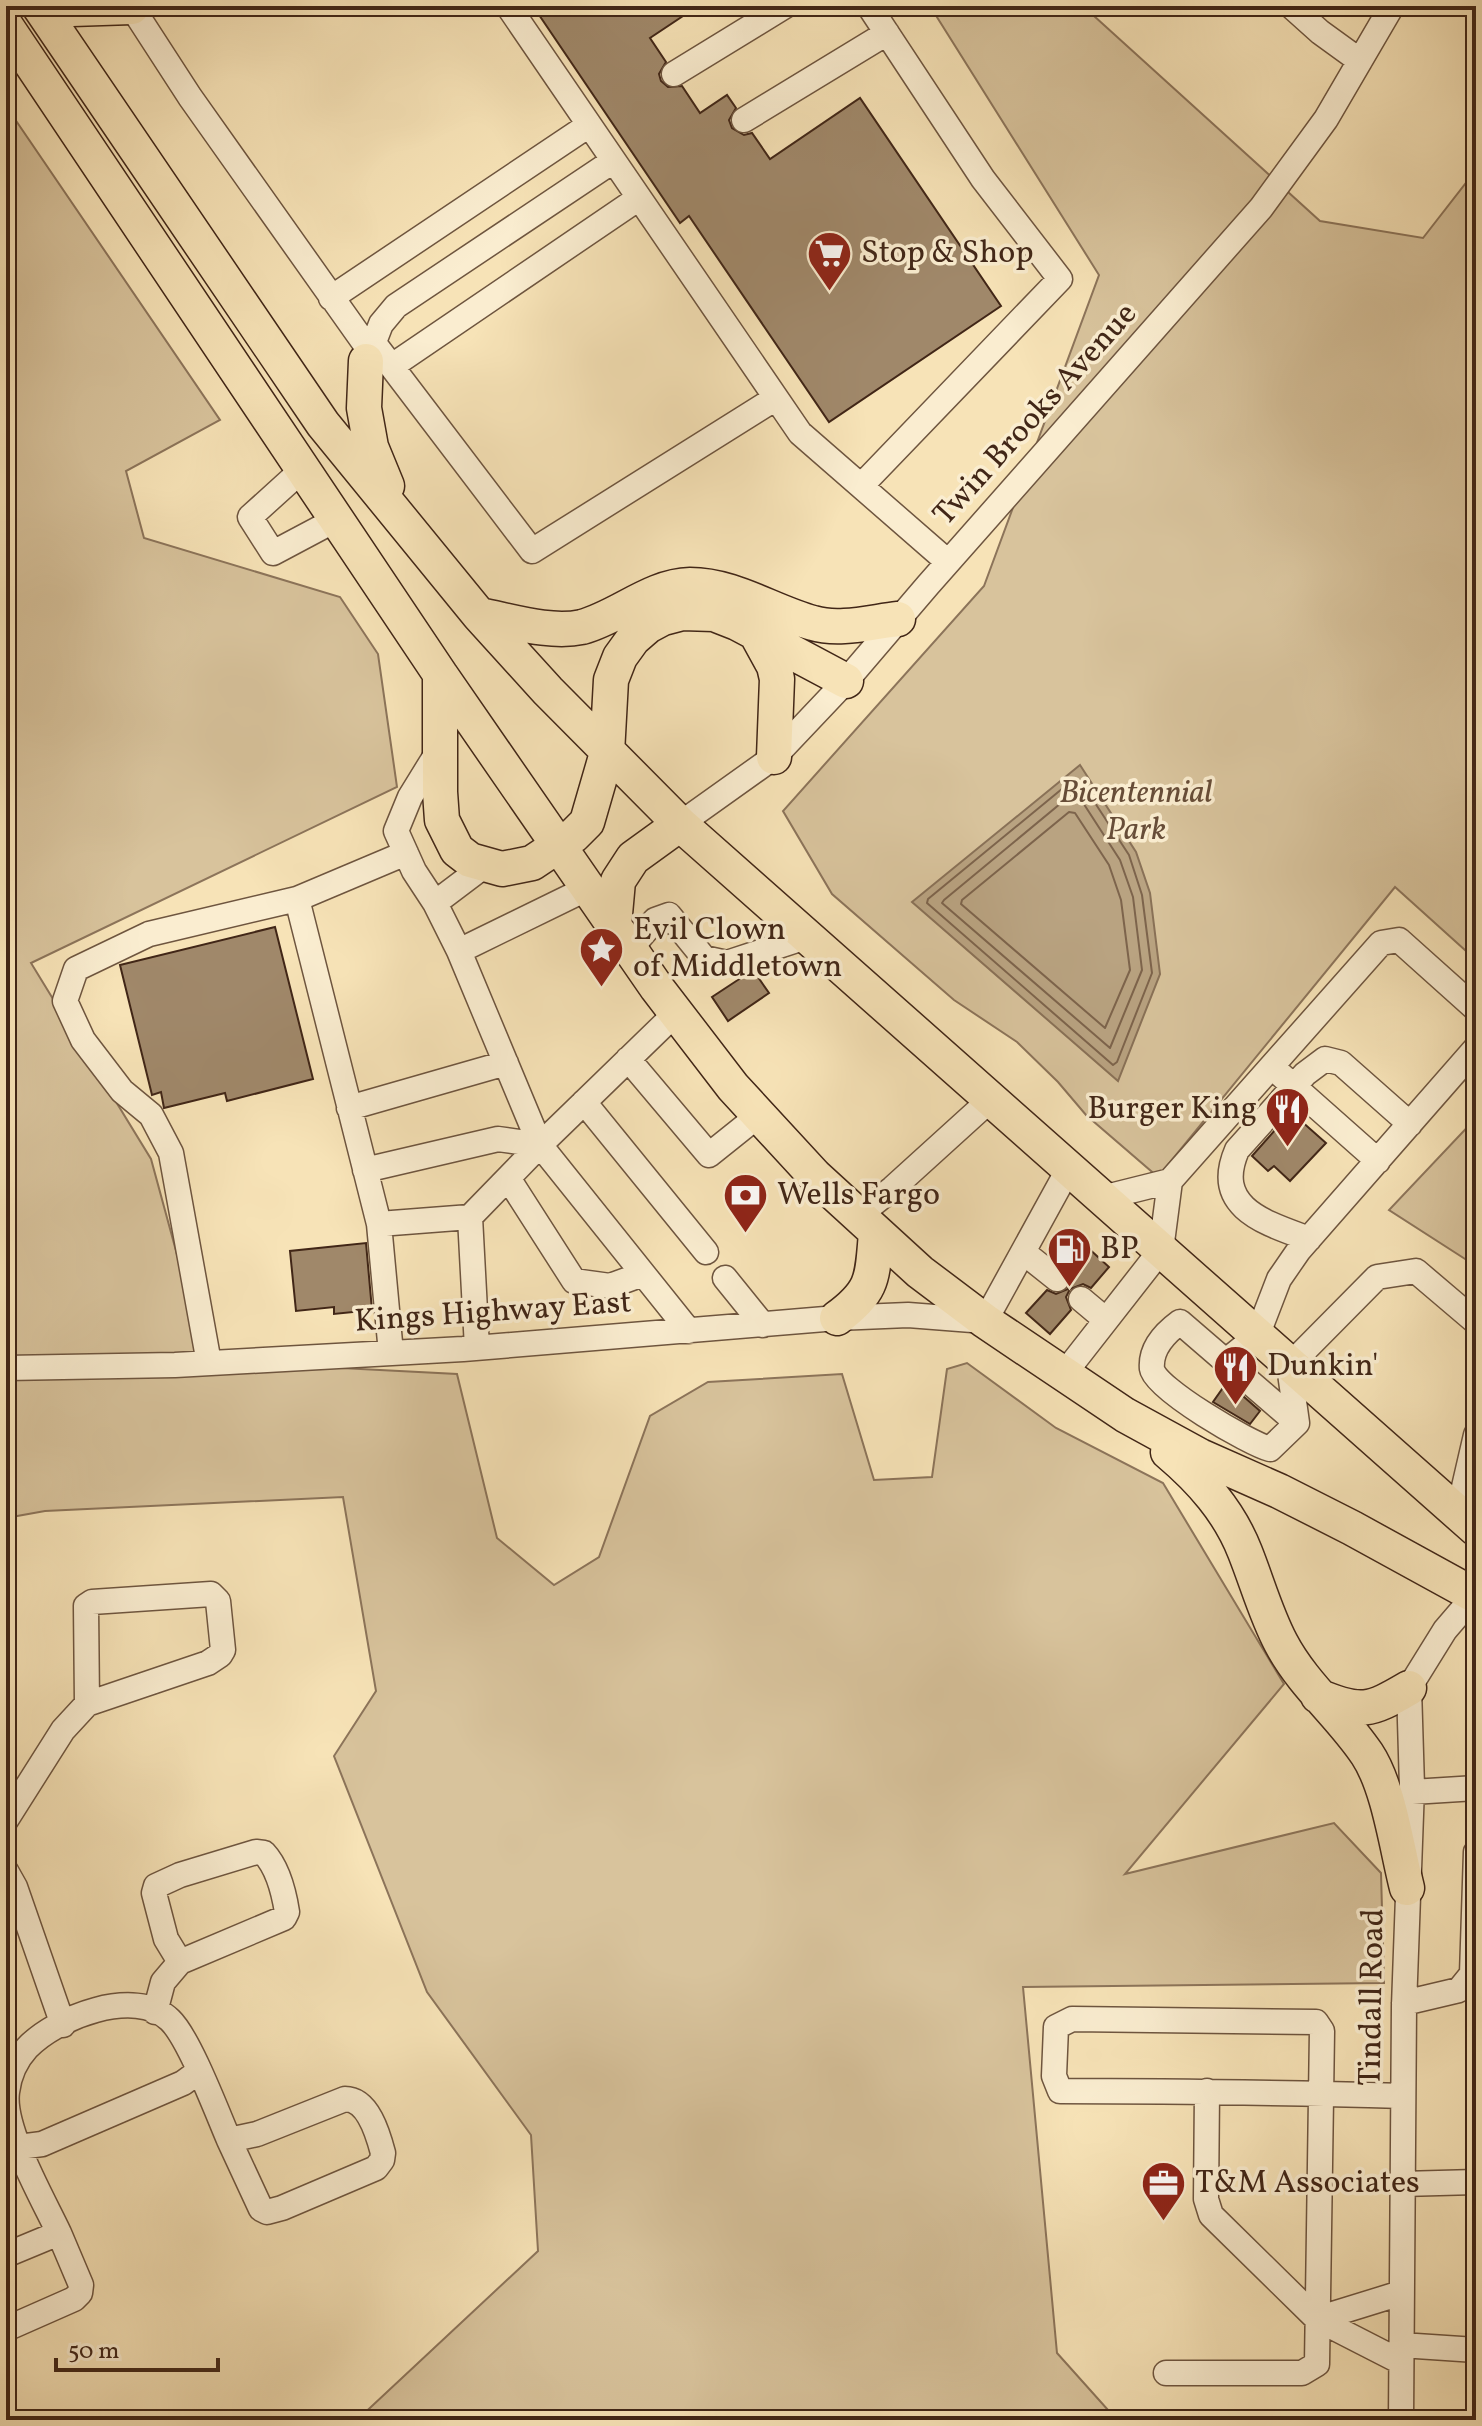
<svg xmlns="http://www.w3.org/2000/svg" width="1482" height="2426" font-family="Vollkorn,serif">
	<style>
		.green { fill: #d8c39c; stroke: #8c745a; stroke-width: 2 }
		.water { fill: #b9a381; stroke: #897157; stroke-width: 2 }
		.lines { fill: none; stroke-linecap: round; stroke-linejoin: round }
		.shore { stroke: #7d644c; stroke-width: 2 }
		.building { fill: #a0886a; stroke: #412617; stroke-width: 2 }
		.minor-casing { stroke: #6e553f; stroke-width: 27 }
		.highway-casing { stroke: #412617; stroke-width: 37 }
		.minor { stroke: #faedd0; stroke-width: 24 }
		.highway { stroke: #f7e3b7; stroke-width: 34 }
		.labels { text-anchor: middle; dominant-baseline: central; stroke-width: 7; stroke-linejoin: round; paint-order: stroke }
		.poi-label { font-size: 32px; fill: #412617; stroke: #faedd0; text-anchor: start }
		.street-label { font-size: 32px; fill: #412617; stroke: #faedd0 }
		.park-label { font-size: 32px; font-style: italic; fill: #674d38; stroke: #faedd0 }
	</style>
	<rect width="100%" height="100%" fill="#f7e3b7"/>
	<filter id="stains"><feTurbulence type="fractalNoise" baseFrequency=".0025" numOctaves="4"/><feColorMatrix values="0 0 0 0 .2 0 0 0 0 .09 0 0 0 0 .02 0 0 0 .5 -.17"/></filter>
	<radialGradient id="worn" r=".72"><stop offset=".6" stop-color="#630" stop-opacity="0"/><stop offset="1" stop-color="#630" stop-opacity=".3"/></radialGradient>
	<!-- green -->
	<path class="green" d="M930 6H1083L1320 221 1423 238 1476 170V960L1395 887 1158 1177 1086 1115 1058 1082 1017 1042 954 1000 832 894 783 811 984 586 1099 275Z
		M6 106 220 420 126 471 144 538 340 597 378 654 397 787 31 963 151 1159 206 1361 457 1374 497 1538 554 1585 599 1557 650 1416 708 1382 842 1374 874 1480 932 1477 947 1369 967 1363 1056 1428 1163 1483 1284 1684 1125 1874 1334 1823 1381 1873 1384 1983 1023 1987 1057 2353 1117 2420H357L538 2251 531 2135 427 1992 334 1756 376 1691 343 1497 45 1511 6 1518Z
		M1476 1118V1266L1389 1210Z"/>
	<!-- water -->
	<path class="water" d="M1080 765 1136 852 1150 893 1160 974 1118 1081 912 902Z"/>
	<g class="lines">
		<!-- shore -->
		<path class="shore" d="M1074 779 1080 780 1129 855 1142 895 1152 973 1117 1062 1113 1065 927 903 928 899Z
			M1072 794 1078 795 1120 860 1133 897 1142 970 1110 1048 942 903 944 900Z
			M1069 812 1075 813 1109 865 1121 900 1130 970 1105 1028 961 904 962 900Z"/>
	</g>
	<!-- building -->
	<path class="building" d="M533 6H698L650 38 666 62 659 74 661 81 668 87 682 86 700 113 727 95 736 108 729 120 732 128 744 135 752 133 770 159 860 98 1001 306 829 422 689 216 680 223Z
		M275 927 313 1079 227 1101 225 1093 164 1108 161 1092 152 1095 120 965Z
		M753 970 769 993 728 1021 712 997Z
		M1291 1112 1326 1143 1290 1181 1274 1166 1268 1171 1252 1156Z
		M366 1243 372 1310 334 1314V1307L296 1311 290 1251Z
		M1086 1246 1109 1267 1091 1288 1083 1284 1070 1289 1066 1297 1071 1310 1050 1334 1026 1313 1047 1290 1056 1294 1068 1289 1072 1280 1067 1268Z
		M1227 1382 1260 1411 1250 1424 1213 1402Z"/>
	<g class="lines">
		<defs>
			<path id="minor" d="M131 6 190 97 370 351
				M508 6 800 433 948 562
				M1291 6 1320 32 1360 61
				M674 74 785 6
				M744 120 887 33
				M331 298 589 125
				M373 342 532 551 776 398
				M369 355 381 324 396 306 613 161
				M392 366 639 198
				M303 469 250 517 273 553 337 519
				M861 486 1060 279 983 179 869 6
				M439 750 410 797 396 831 414 871 435 903 459 951 540 1145
				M680 824 774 757 846 681 928 585 1261 208 1326 119 1392 6
				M297 899 379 1224
				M435 903 484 866
				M630 949 655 920 669 915 704 958 727 963 806 937
				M459 951 588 888
				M676 1013 540 1145 689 1331
				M628 1059 709 1155 759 1115
				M1281 1075 1378 1161
				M584 1102 706 1252
				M349 1108 506 1063
				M365 1170 498 1139 540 1145
				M508 1178 574 1281 610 1286 643 1274
				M1102 1198 1170 1181
				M858 1216 893 1188 990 1100
				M1309 1239C1266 1223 1212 1208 1237 1150L1305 1074 1325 1059 1341 1063 1410 1124
				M1023 1252 1057 1279
				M725 1278 763 1325
				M1081 1299 1106 1320
				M477 1348 470 1217 540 1145
				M391 1353 379 1224 470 1217
				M1226 1361 1257 1336 1279 1279 1299 1250 1476 1048
				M209 1363 171 1153 151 1115 122 1091 83 1040 65 1001 76 969 149 934 297 899 406 853
				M6 1368 175 1365 463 1349 837 1318 908 1315 985 1321 1068 1170
				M1064 1374 1161 1250 1170 1181 1381 943 1399 940 1476 1009
				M1297 1423 1180 1322C1165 1333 1150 1349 1152 1369 1154 1388 1250 1444 1270 1449L1297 1423 1289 1366 1377 1277 1416 1271 1476 1322
				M1458 1513 1476 1435
				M211 1594 218 1601 223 1650 220 1655 208 1663 87 1704 86 1606 92 1602Z
				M1412 1792 1476 1788
				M6 1820 63 1730 87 1704
				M256 1852 264 1853C278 1868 284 1893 287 1912L284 1918 180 1962 166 1939 154 1893 156 1886 180 1875Z
				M6 1871 15 1887 63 2025
				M1472 1974 1476 1852
				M1404 2003 1459 1990 1476 1969
				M155 2012 163 1982 180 1962
				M1207 2091 1206 2199 1211 2215 1317 2319 1401 2362
				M345 2099C368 2099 378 2134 383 2153L382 2160 376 2168 282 2208 267 2212 261 2209 229 2140 257 2134Z
				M19 2147 42 2144 183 2083 198 2072
				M1402 2184 1476 2182
				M59 2233C43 2199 2 2128 7 2092 9 2075 16 2060 27 2048 55 2018 135 1986 170 2020 189 2038 217 2112 229 2140
				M6 2255 59 2233 81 2285 80 2293 74 2299 6 2329
				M1317 2319 1401 2293
				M1401 2345 1476 2350
				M1166 2373H1302L1317 2364 1322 2031 1316 2022 1072 2019 1056 2027 1054 2076 1060 2091C1175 2091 1289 2093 1403 2096
				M1401 2420 1404 2006 1412 1787 1409 1688 1445 1630 1463 1609 1476 1599"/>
			<path id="highway" d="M39 6 323 424 479 615 548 691 680 824 1476 1529
				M42 10 132 7
				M6 26 440 674 657 988 733 1087 815 1176 920 1272 985 1321 1125 1415 1200 1456 1279 1491 1352 1528 1476 1596
				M366 361 364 408 371 447 387 486
				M479 615C511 621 550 634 582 627 619 617 651 586 690 585 734 585 772 612 813 623 839 631 871 622 898 619
				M757 635 774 666 777 679 774 757
				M440 674V792L442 820 457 850 470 860 502 869 532 863 574 835 587 822 607 753 611 680 620 657 633 639 648 626 663 618 682 613 714 614 737 623 846 681
				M614 925 618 881 633 858 680 824
				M837 1318C875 1290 872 1277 876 1233
				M1168 1452C1201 1480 1229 1511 1245 1552 1257 1582 1266 1615 1281 1643 1303 1685 1341 1715 1367 1754 1389 1787 1397 1849 1407 1888
				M1318 1696C1361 1714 1370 1711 1409 1688"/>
		</defs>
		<!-- minor casing -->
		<use href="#minor" class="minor-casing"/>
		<!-- highway casing -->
		<use href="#highway" class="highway-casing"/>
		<!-- minor -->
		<use href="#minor" class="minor"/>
		<!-- highway -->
		<use href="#highway" class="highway"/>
	</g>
	<!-- icons -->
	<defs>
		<symbol id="supermarket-pin" viewBox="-11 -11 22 30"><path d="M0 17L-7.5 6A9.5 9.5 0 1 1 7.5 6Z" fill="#8f2418" stroke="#faedd0"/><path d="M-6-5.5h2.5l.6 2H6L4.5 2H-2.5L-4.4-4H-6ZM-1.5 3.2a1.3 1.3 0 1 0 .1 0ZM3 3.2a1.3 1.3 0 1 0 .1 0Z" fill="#fff"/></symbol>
		<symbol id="sight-pin" viewBox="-11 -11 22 30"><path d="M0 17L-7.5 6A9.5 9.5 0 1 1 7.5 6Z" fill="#8f2418" stroke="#faedd0"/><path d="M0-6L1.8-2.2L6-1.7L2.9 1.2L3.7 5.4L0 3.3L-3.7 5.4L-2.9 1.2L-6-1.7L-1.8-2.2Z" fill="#fff"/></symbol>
		<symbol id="restaurant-pin" viewBox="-11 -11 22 30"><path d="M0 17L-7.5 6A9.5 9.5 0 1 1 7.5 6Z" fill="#8f2418" stroke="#faedd0"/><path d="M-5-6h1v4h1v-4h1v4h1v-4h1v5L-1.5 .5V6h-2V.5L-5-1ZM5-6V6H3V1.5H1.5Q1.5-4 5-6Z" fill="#fff"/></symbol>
		<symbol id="bank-pin" viewBox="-11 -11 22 30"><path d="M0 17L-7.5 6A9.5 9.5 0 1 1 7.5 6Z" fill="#8f2418" stroke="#faedd0"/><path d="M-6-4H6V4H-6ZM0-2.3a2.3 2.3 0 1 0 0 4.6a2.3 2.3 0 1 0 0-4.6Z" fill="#fff"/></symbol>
		<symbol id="fuel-pin" viewBox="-11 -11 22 30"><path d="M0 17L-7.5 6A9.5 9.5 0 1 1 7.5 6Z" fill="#8f2418" stroke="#faedd0"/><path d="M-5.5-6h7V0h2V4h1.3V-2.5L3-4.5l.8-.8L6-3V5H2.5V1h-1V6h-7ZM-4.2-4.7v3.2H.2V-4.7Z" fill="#fff"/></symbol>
		<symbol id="office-pin" viewBox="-11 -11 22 30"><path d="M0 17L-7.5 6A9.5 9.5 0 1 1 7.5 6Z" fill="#8f2418" stroke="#faedd0"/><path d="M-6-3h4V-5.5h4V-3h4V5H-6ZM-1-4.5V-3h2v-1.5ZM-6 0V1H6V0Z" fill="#fff"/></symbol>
	</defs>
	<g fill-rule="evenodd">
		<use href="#supermarket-pin" x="804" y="228" width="51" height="69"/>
		<use href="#sight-pin" x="576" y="924" width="51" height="69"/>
		<use href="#restaurant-pin" x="1262" y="1084" width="51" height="69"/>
		<use href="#bank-pin" x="720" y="1170" width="51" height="69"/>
		<use href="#fuel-pin" x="1044" y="1224" width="51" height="69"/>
		<use href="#restaurant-pin" x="1210" y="1342" width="51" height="69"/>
		<use href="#office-pin" x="1138" y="2158" width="51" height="69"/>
	</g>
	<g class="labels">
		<!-- poi labels -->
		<g class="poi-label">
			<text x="861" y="254">Stop &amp; Shop</text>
			<text x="633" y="931">Evil Clown<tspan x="633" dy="37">of Middletown</tspan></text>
			<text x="1257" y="1110" text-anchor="end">Burger King</text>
			<text x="777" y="1196">Wells Fargo</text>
			<text x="1100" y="1250">BP</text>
			<text x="1267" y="1367">Dunkin'</text>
			<text x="1195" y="2184">T&amp;M Associates</text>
		</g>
		<!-- street labels -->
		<g class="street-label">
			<text transform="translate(1036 415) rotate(-48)">Twin Brooks Avenue</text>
			<text transform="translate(493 1313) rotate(-4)">Kings Highway East</text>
			<text transform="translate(1373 1997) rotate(-89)">Tindall Road</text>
		</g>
		<!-- park labels -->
		<g class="park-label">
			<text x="1136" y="794">Bicentennial<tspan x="1136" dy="37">Park</tspan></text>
		</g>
	</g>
	<!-- margin -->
	<rect width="1482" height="2426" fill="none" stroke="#f7e3b7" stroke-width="32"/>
	<rect x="8" y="8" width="1466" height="2410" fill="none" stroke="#412617" stroke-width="4"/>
	<rect x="16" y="16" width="1450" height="2394" fill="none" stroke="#412617" stroke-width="2"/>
	<!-- scale -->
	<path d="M56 2358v12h162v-12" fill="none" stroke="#412617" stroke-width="4"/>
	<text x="68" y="2358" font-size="24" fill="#412617" stroke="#faedd0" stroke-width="6" paint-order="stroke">50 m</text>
	<rect width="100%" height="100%" filter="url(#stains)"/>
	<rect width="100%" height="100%" fill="url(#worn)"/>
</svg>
